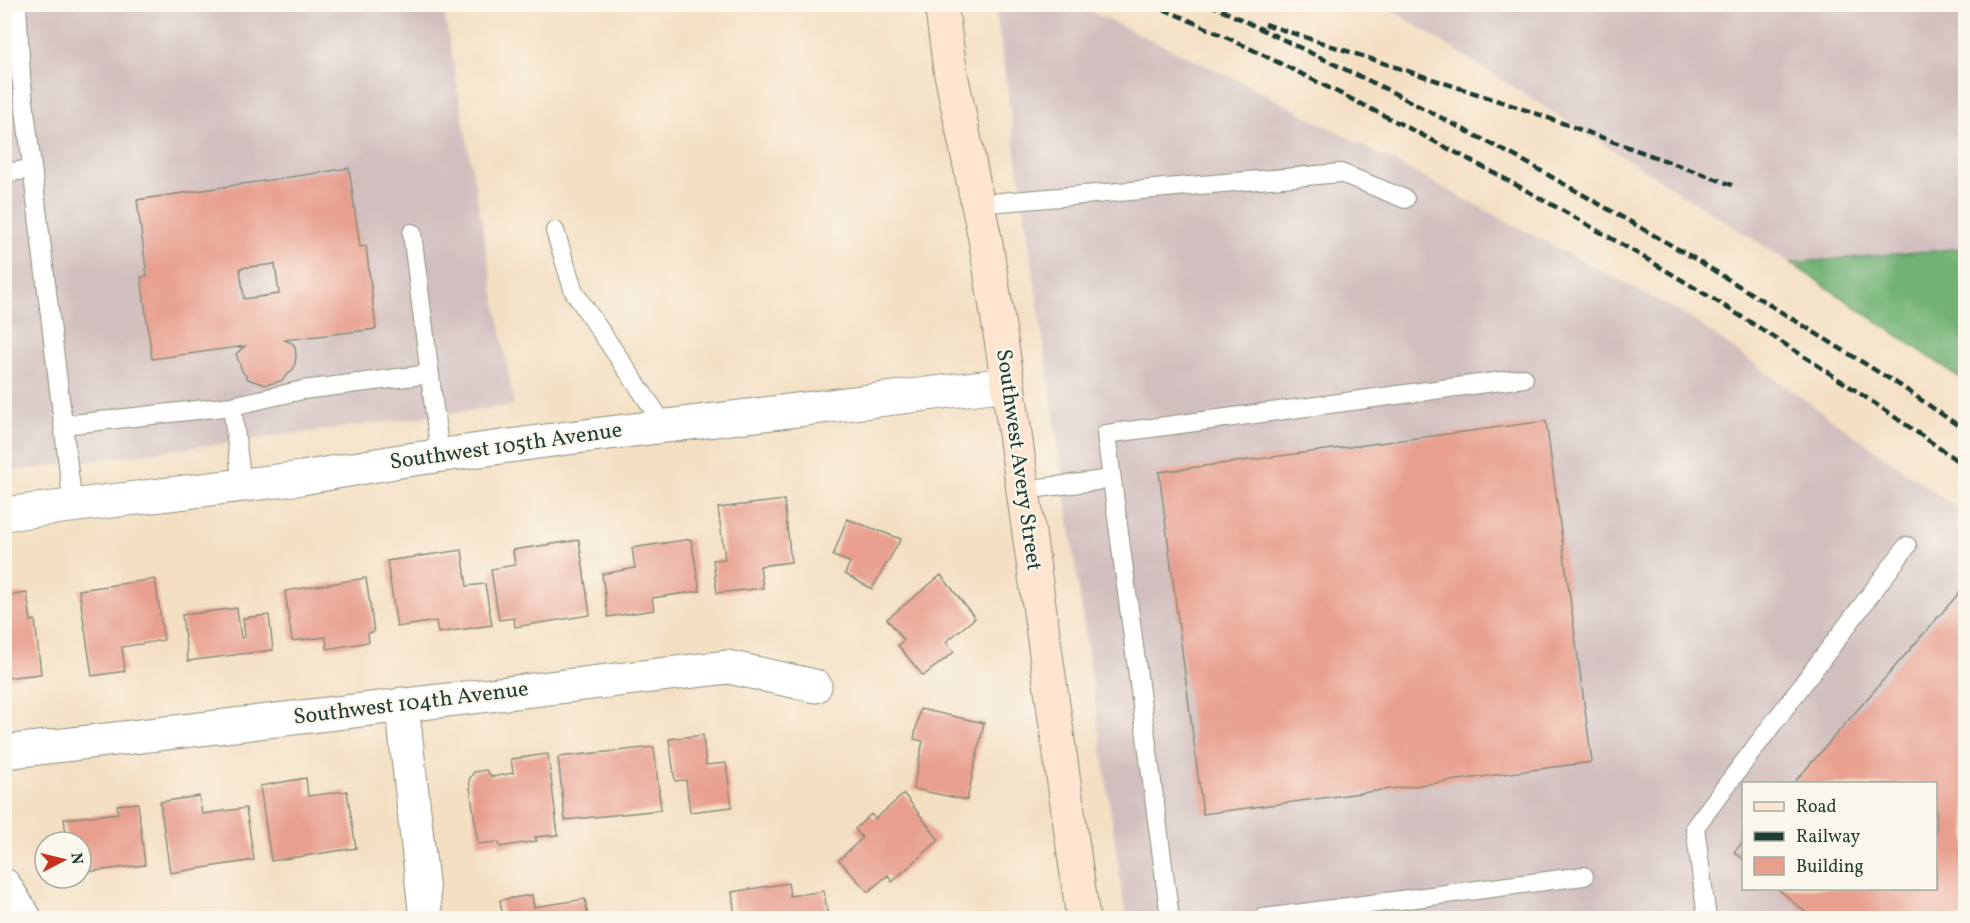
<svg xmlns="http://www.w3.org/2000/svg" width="1970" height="923" font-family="Vollkorn,serif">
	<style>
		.industrial { fill: #d1bfbf; fill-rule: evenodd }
		.forest { fill: #72b274; stroke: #487854; stroke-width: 1.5 }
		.building { fill: #e89f8e; fill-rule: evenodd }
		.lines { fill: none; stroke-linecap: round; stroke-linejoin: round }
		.service-casing { stroke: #8a8e7c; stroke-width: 20 }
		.minor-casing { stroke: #8a8e7c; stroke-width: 35 }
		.tertiary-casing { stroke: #8a8e7c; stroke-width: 35 }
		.secondary-casing { stroke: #8a8e7c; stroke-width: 35 }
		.service { stroke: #fff; stroke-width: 18 }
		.minor { stroke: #fff; stroke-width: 33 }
		.tertiary { stroke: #fff; stroke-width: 33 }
		.secondary { stroke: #fde5d0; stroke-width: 33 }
		.rail { stroke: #1f3d34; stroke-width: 4.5; stroke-dasharray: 9 4.5; stroke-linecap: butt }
		.labels { text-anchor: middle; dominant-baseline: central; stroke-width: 4.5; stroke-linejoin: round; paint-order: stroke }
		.street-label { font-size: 22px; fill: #1f3d34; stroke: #fbf7ec }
	</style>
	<rect width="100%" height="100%" fill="#fbf7ec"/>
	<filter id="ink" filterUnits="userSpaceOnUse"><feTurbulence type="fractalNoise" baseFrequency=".0167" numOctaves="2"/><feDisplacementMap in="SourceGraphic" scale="12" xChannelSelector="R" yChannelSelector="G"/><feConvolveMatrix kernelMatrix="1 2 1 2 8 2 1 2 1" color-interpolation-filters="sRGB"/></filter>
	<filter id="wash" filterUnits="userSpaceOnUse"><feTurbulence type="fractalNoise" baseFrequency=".008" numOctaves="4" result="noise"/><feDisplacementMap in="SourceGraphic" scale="24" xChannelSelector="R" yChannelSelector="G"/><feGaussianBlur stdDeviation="1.35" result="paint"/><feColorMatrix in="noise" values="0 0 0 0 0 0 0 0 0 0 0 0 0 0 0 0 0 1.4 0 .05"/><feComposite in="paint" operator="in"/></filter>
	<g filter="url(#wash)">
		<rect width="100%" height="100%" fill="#f4dfc3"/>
		<!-- industrial -->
		<path class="industrial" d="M4 5H443L514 405 5 472Z
			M995 5H1076L1242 82 1687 316 1965 514V918H1126ZM1744 784H1936V888H1744Z
			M1384 5H1965V248L1791 263Z"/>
		<!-- forest -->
		<path class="forest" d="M1965 248V381L1791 263Z"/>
		<g id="blocks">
			<!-- building -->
			<path class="building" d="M349 168 360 247 366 246 376 329 284 340 292 343 295 346 296 357 294 368 281 381 265 385 248 379 242 371 236 354 245 346 152 359 141 277 147 276 137 200ZM275 264 279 294 244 299 240 268Z
				M1546 421 1592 762 1203 814 1159 472Z
				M784 500 791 562 760 566 763 588 717 593 713 560 725 559 718 508Z
				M847 519 901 539 872 589 845 574 850 562 833 556Z
				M691 539 700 591 652 598 654 610 608 617 602 574 635 568 632 548Z
				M579 540 590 615 515 627 514 618 499 620 491 569 515 565 513 550Z
				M462 550 467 586 485 584 492 625 438 633 436 621 397 627 387 561Z
				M941 575 975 618 946 642 954 652 923 676 898 645 904 640 887 619Z
				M366 578 374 632 368 633 369 642 327 649 326 637 292 641 285 591Z
				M155 579 164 640 122 647 125 671 92 676 79 590Z
				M1966 585V918H1812L1777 888H1936V784H1793Z
				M27 593 31 621 35 620 41 674 4 678V596Z
				M237 608 241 638 245 637 243 618 269 615 273 650 188 661 182 615Z
				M920 709 984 723 967 800 913 789 923 741 914 739Z
				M703 735 706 765 726 763 732 807 690 812 686 780 675 781 669 739Z
				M654 747 661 810 565 820 558 757Z
				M548 754 558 835 535 837 537 841 500 847 499 842 478 844 469 780 474 772 486 770 492 777 513 773 511 759Z
				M306 778 308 796 347 791 356 848 271 861 260 786Z
				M904 794 939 840 892 882 888 875 868 892 839 860 862 838 855 829 871 814 875 819Z
				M199 796 202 814 246 808 254 860 170 873 160 802Z
				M138 803 145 865 86 872 84 855 81 856V842H67L64 819 118 813 117 805Z
				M1744 841V860L1734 852Z
				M788 883 790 896 824 891 828 918H735L732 892Z
				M532 895 534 907 585 899 588 918H503L500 900Z"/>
		</g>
	</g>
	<g filter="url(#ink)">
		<use href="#blocks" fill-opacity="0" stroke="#8a8e7c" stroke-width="1.5"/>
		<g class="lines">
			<defs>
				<path id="service" d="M17 4 21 76 73 506
					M4 173 32 169
					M978 204 1341 173 1405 199
					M555 231 574 292 665 426
					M412 233 440 455
					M232 406 242 485
					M64 425 232 406 303 390 430 374
					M1023 490 1112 479
					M1170 918 1106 434 1524 378
					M1263 918 1584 876
					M1707 918 1695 827 1907 546"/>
				<path id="minor" d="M402 704 426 918
					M4 752 728 667 815 686
					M4 885 25 918"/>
				<path id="tertiary" d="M4 514 302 478 400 461 560 439 1008 384"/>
				<path id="secondary" d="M941 4 950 69 986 244 1008 384 1083 918"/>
			</defs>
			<!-- service casing -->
			<use href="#service" class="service-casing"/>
			<!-- minor casing -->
			<use href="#minor" class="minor-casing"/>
			<!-- tertiary casing -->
			<use href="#tertiary" class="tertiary-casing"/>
			<!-- secondary casing -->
			<use href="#secondary" class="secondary-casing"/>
			<!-- service -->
			<use href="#service" class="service"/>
			<!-- minor -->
			<use href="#minor" class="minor"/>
			<!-- tertiary -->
			<use href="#tertiary" class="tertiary"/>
			<!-- secondary -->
			<use href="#secondary" class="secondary"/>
			<!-- rail -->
			<path class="rail" d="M1151 4C1227 35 1303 75 1377 112 1582 215 1779 333 1966 467
				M1209 4 1388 90 1522 160 1692 257 1901 386 1966 431
				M1265 24 1532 112 1732 185"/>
		</g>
	</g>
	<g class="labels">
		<!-- street labels -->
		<g class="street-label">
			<text transform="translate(506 447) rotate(-8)">Southwest 105th Avenue</text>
			<text transform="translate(1018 460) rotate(82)">Southwest Avery Street</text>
			<text transform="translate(411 704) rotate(-7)">Southwest 104th Avenue</text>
		</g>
	</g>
	<!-- margin -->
	<rect width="1970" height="923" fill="none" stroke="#fbf7ec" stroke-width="24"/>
	<!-- legend -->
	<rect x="1742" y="782" width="195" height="108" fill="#fbf7ec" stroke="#a3ada2" stroke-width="1.5"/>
	<rect x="1754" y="802" width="30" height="9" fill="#fde5d0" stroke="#a3ada2" stroke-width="1.5"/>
	<text x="1796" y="812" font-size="18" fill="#1f3d34">Road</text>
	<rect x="1754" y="832" width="30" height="9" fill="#1f3d34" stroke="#a3ada2" stroke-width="1.5"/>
	<text x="1796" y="842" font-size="18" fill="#1f3d34">Railway</text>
	<rect x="1754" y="857" width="30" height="18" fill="#e89f8e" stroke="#a3ada2" stroke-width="1.5"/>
	<text x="1796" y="872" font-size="18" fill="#1f3d34">Building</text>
	<!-- north arrow -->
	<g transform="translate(63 860) rotate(83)"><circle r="28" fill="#fbf7ec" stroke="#a3ada2" stroke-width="1.5"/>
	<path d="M0-4.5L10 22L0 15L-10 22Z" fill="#c8321e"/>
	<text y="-9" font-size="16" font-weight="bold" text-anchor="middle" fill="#1f3d34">N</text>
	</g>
</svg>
